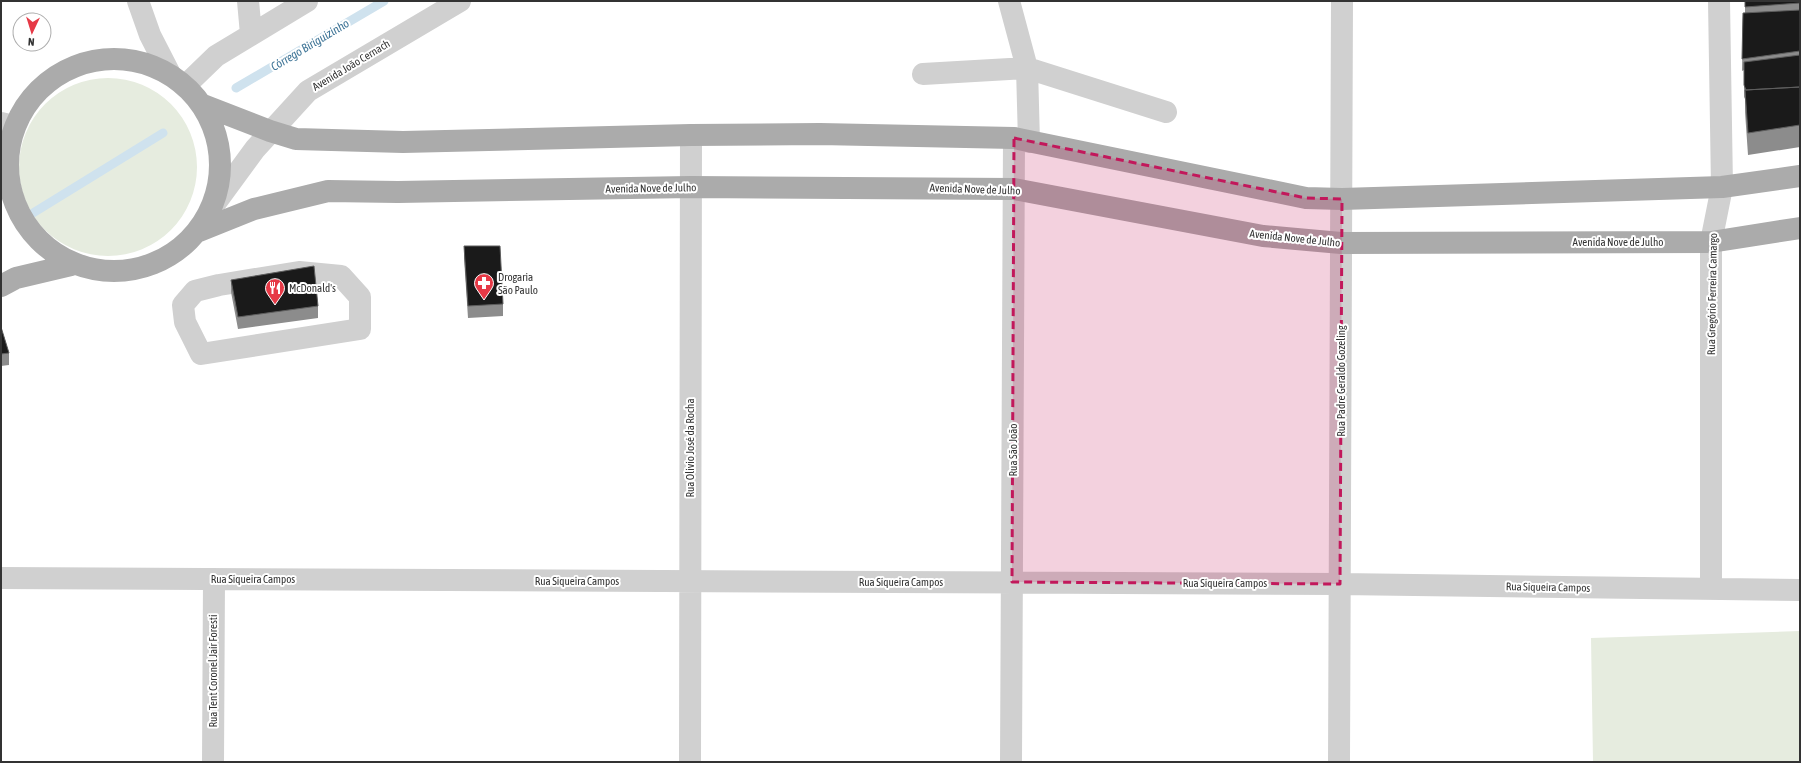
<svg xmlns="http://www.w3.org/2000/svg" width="1801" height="763" font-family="'Asap Condensed',sans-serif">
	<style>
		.green { fill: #e6ecdf }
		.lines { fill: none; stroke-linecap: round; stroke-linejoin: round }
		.stream { stroke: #cfe2ee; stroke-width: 9 }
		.minor { stroke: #d0d0d0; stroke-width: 22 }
		.major { stroke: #ababab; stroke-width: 22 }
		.wall { fill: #8c8c8c }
		.building { fill: #1a1a1a; stroke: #5f5f5f }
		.marked { fill: #c2185b; fill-opacity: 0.2; stroke: #c2185b; stroke-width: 3; stroke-dasharray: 8 5; stroke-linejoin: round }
		.labels { text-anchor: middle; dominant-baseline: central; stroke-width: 4; stroke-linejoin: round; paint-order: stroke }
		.street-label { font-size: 11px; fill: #333; stroke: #fff }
		.poi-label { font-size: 11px; fill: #333; stroke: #fff; text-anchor: start }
		.water-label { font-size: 12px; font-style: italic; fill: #3f7597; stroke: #fff }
	</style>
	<rect width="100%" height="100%" fill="#fff"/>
	<!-- green -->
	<path class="green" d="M19 167a89 89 0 1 1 178 0a89 89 0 1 1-178 0Z
		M1800 631V762H1593L1591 638Z"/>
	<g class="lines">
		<!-- stream -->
		<path class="stream" d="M236 88 384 1
			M33 213 163 133"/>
		<!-- minor -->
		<path class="minor" d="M138 1 150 35 170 74
			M248 1 251 34
			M1009 1 1027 68 1029 142
			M923 74 1027 68 1166 112
			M186 85 216 56 307 1
			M1 123 14 126
			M214 205 255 149 308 91 460 1
			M299 272 341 276 360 297V329L201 354 185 322 183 305 195 291 219 285Z
			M1 578 1340 584 1800 590
			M1711 589V242L1722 187 1719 1
			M213 762 214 579
			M690 762 691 135
			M1011 762 1014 138
			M1339 762 1342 1"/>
		<!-- major -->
		<path class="major" d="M8 165a106 106 0 1 1 212 0a106 106 0 1 1-212 0Z
			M203 105 270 131 296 139 403 142 691 135 820 134 1014 138 1306 198 1342 199 1722 187 1800 176
			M199 231 254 209 328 191 398 192 691 187 1014 189 1263 236 1341 243 1711 242 1800 228
			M1 286 16 278 71 265"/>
	</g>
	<!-- wall -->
	<path class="wall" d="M1745 1H1800V147L1748 155 1745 112V99L1744 97V70L1742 71 1743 13H1745Z
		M464 246 503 304V316L468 318 464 258Z
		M231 280 318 306V318L238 329 231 292Z
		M1 327 9 353V365L1 366Z"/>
	<!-- building -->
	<path class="building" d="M1745 1H1800V3L1745 7Z
		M1800 10V51L1742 59 1743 13Z
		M1800 55V87L1746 90 1744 85V62Z
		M1800 87V125L1748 133 1745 90Z
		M464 246H500L503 304 468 306Z
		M314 266 318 306 238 317 231 280Z
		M1 327 9 353 1 354Z"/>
	<!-- marked area -->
	<path class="marked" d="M1014 138 1306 198 1342 199 1340 584 1012 582Z"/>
	<!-- icons -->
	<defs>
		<symbol id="pharmacy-pin" viewBox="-11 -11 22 30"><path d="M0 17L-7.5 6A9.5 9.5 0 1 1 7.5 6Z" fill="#e63946" stroke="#fff"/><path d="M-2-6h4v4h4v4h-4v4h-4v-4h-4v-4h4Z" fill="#fff"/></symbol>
		<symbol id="restaurant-pin" viewBox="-11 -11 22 30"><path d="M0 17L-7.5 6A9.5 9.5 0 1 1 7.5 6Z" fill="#e63946" stroke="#fff"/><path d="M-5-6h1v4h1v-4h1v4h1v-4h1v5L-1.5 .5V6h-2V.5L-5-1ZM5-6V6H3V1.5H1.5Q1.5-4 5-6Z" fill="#fff"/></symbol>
	</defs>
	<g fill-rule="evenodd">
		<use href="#pharmacy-pin" x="473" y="272" width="22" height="30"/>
		<use href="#restaurant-pin" x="264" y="277" width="22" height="30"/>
	</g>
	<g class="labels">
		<!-- street labels -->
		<g class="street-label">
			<text transform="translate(351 65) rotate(-31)">Avenida João Cernach</text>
			<text transform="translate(651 188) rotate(-1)">Avenida Nove de Julho</text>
			<text transform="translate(975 189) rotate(2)">Avenida Nove de Julho</text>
			<text transform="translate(1295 238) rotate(6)">Avenida Nove de Julho</text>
			<text x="1618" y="242">Avenida Nove de Julho</text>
			<text transform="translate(1712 294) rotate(-89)">Rua Gregório Ferreira Camargo</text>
			<text transform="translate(1341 381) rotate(-90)">Rua Padre Geraldo Gozeling</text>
			<text transform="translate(690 448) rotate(-90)">Rua Olivio José da Rocha</text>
			<text transform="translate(1013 450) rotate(-90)">Rua São João</text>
			<text x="253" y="579">Rua Siqueira Campos</text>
			<text x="577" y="581">Rua Siqueira Campos</text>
			<text x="901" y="582">Rua Siqueira Campos</text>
			<text x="1225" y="583">Rua Siqueira Campos</text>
			<text transform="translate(1548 587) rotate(1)">Rua Siqueira Campos</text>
			<text transform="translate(213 671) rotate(-90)">Rua Tent Coronel Jaír Foresti</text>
		</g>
		<!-- poi labels -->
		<g class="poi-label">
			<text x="498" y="277">Drogaria<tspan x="498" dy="13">São Paulo</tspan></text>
			<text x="289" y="288">McDonald's</text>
		</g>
		<!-- water labels -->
		<g class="water-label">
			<text transform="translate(310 45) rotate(-31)">Córrego Biriguizinho</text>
		</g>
	</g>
	<!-- border -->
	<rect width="1801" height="763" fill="none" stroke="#333333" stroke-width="4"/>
	<!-- north arrow -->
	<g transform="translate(32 32) rotate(184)"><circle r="19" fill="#ffffff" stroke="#adadad"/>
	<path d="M0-3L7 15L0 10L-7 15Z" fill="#e63946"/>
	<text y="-6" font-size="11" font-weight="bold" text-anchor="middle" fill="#333333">N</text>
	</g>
</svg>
